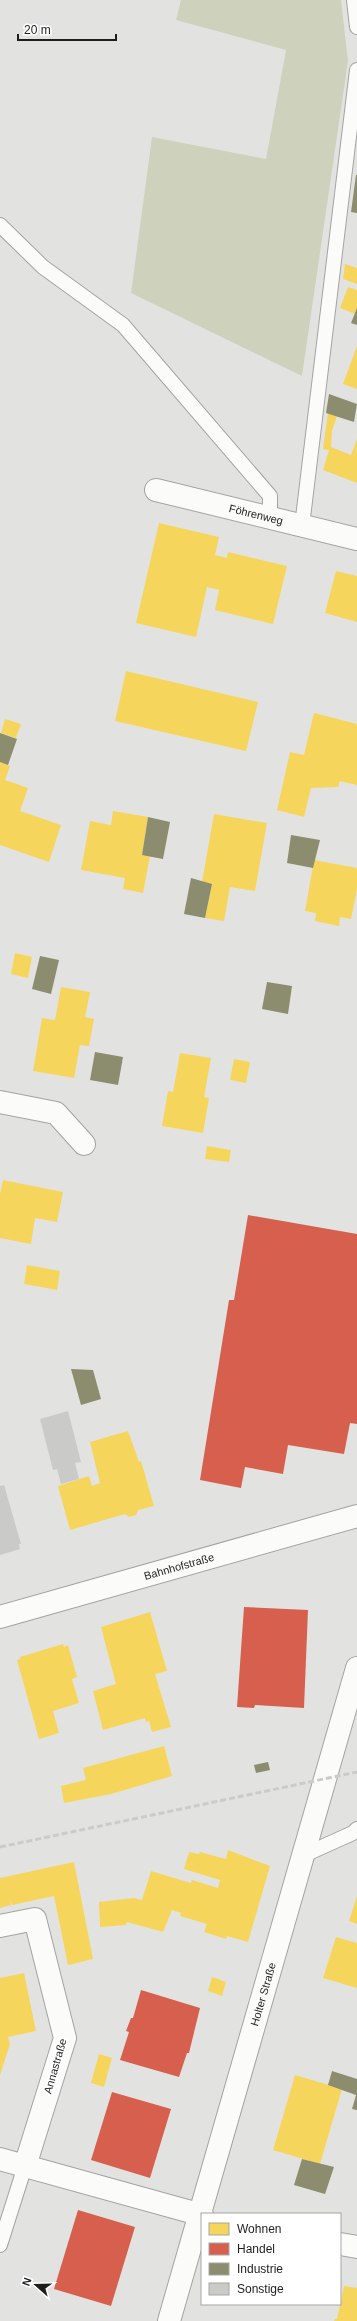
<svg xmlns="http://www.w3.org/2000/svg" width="357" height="2321" font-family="Arial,sans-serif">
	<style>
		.green { fill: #ced2bd }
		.homes { fill: #f6d55c }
		.shops { fill: #d6604d }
		.industry { fill: #8c8c6e }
		.building { fill: #cacbc9 }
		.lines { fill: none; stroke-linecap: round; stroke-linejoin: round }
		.service-casing { stroke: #a3a4a2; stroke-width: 16 }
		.minor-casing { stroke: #a3a4a2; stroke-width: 24 }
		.tertiary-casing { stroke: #a3a4a2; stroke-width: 24 }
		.service { stroke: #fbfbfa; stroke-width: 14 }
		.minor { stroke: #fbfbfa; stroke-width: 22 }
		.tertiary { stroke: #fbfbfa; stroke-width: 22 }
		.rail { stroke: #cbcbca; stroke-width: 3; stroke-dasharray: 6 3; stroke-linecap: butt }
		.labels { text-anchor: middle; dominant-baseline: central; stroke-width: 4; stroke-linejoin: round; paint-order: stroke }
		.street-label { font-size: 11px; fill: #1d1e1c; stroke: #fff }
	</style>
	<rect width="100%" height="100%" fill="#e2e3e1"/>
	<!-- green -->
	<path class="green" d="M181 0H341L348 61 302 376 131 293 152 137 266 159 286 50 176 20Z"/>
	<!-- homes -->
	<path class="homes" d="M345 264 357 268V284L343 279Z
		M348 287 357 290V307L355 314 340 308Z
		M357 346V389L343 384Z
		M328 413 337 416 332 431 331 447 351 455 357 439V483L323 470 329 450 323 449Z
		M159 523 219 537 215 555 227 558 228 552 287 566 273 624 215 610 219 590 207 587 196 637 136 623Z
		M336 571 357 576V622L325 613Z
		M126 671 258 702 246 751 115 721Z
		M314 713 357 724V785L340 781 338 787 311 788 304 817 277 810 290 752 304 755Z
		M5 719 21 724 16 738 1 733Z
		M0 762 10 766 5 780 28 788 20 811 61 825 49 862 0 845Z
		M113 811 148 817 142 855 150 856 143 893 123 889 125 878 81 870 90 821 111 825Z
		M214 814 267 823 255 891 230 887 224 921 205 918 212 884 202 882Z
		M314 860 357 868V889L351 919 340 917 339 926 315 921 316 913 305 911Z
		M15 953 32 957 28 978 11 974Z
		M61 987 90 992 85 1017 94 1019 89 1046 80 1045 74 1078 33 1071 42 1018 55 1020Z
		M180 1053 211 1058 204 1097 209 1098 203 1133 162 1126 168 1091 173 1092Z
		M234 1059 250 1062 246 1083 230 1080Z
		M207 1146 231 1150 229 1162 205 1159Z
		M3 1180 63 1192 57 1222 35 1218 31 1244 0 1238V1194Z
		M27 1265 60 1271 57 1290 24 1284Z
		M128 1431 139 1462 141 1461 154 1506 138 1510 136 1515 129 1517 125 1514 70 1530 58 1486 89 1476 92 1486 100 1483 90 1442Z
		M150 1612 167 1671 155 1674 171 1727 152 1732 149 1721 146 1722 145 1718 103 1730 93 1691 116 1684 101 1627Z
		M63 1644 64 1647 68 1645 77 1677 72 1679 79 1703 53 1711 59 1733 39 1739 17 1660 20 1659V1657Z
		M164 1746 172 1776 111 1794 64 1803 61 1786 86 1780 83 1768Z
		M228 1850 270 1866 248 1942 227 1936 226 1939 204 1932 207 1924 180 1916 181 1913 172 1910 163 1932 127 1922 126 1925 100 1927 99 1902 134 1898 142 1900 151 1871 191 1883 192 1880 218 1888 220 1880 184 1869 189 1852 199 1854 200 1852 226 1859Z
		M74 1862 93 1959 68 1965 54 1896 12 1905 10 1899 11 1905 0 1908V1878Z
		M357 1896V1924L349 1921Z
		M336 1937 357 1943V1988L323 1978Z
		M24 1973 36 2031 8 2037 10 2044 0 2075V1978Z
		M212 1977 226 1982 222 1996 208 1991Z
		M99 2054 112 2058 104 2087 91 2083Z
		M295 2075 342 2089 320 2164 273 2150Z
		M344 2286 357 2288V2321H334L335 2319H337Z"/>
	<!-- shops -->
	<path class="shops" d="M248 1215 357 1234V1424L350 1423 344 1454 288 1445 283 1474 245 1467 241 1488 200 1480 229 1300H234Z
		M244 1607 308 1610 304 1708 255 1705 254 1708 237 1707Z
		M141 1990 200 2008 189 2053H187L179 2077 120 2060 129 2032 126 2031 131 2018H133Z
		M112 2092 171 2109 150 2178 91 2160Z
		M78 2210 135 2227 111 2306 54 2289Z"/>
	<!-- industry -->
	<path class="industry" d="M356 175H357V213L351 212Z
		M357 308V325L351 323Z
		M329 394 357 404 354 422 326 413Z
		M0 733 17 739 8 765 0 762Z
		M148 817 170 822 163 859 142 855Z
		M291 835 320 840 313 868 287 863Z
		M191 878 212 884 205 918 184 914Z
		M40 956 59 960 51 994 32 989Z
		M267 982 292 986 288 1014 262 1009Z
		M95 1052 123 1057 118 1085 90 1080Z
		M71 1369 93 1370 101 1399 81 1405Z
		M268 1762 270 1770 256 1773 254 1765Z
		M332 2071 357 2079V2110L352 2109 356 2095 328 2085Z
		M302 2159 334 2167 325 2194 294 2185Z"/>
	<!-- building -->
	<path class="building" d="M68 1411 81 1462 75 1463 79 1479 61 1484 57 1469 53 1470 40 1419Z
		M4 1485 21 1544H19L20 1549 0 1555V1486Z"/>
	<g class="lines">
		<defs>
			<path id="service" d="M354 0 357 27
				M0 225 43 267 123 325 270 496V518
				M302 526 357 70
				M304 1855 353 1833 357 1829
				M0 2245 25 2166"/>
			<g id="minor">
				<path id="s1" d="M156 490 357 539"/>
				<path d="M0 1102 56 1113 84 1144"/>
				<path d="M0 1926 35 1919 65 2038 25 2166"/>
				<path d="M0 2159 202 2215"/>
				<path d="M340 2244 357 2247"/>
			</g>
			<g id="tertiary">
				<path id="s2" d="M0 1617 357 1516"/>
				<path id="s3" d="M169 2321 357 1668"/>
			</g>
		</defs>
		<!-- service casing -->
		<use href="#service" class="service-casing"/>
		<!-- minor casing -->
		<use href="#minor" class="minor-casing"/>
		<!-- tertiary casing -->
		<use href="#tertiary" class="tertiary-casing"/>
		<!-- service -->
		<use href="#service" class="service"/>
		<!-- minor -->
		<use href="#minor" class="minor"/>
		<!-- tertiary -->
		<use href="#tertiary" class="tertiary"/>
		<!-- rail -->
		<path class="rail" d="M0 1847 357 1772"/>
	</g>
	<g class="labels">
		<!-- street labels -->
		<g class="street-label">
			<text stroke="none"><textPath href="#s1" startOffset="103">Föhrenweg</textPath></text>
			<text stroke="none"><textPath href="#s2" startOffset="186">Bahnhofstraße</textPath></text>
			<text stroke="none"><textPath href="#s3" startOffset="340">Holter Straße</textPath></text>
			<text transform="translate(55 2066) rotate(-74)">Annastraße</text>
		</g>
	</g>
	<!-- legend -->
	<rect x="201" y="2213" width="140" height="92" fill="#ffffff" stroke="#a5a5a4"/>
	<rect x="209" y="2223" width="20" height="12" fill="#f6d55c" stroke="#a5a5a4"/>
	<text x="237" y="2233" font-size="12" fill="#1d1e1c">Wohnen</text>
	<rect x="209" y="2243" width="20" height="12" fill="#d6604d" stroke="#a5a5a4"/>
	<text x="237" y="2253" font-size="12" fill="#1d1e1c">Handel</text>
	<rect x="209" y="2263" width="20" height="12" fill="#8c8c6e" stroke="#a5a5a4"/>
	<text x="237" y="2273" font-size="12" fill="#1d1e1c">Industrie</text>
	<rect x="209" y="2283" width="20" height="12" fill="#cacbc9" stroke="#a5a5a4"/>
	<text x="237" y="2293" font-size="12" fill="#1d1e1c">Sonstige</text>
	<!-- north arrow -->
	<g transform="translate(36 2285) rotate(290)" stroke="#ffffff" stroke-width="3" paint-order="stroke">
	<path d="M0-3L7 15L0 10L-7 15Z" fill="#1d1e1c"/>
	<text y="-6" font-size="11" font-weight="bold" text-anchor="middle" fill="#1d1e1c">N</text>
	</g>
	<!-- scale -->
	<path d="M18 34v6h98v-6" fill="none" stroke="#1d1e1c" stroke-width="2"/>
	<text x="24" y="34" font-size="12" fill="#1d1e1c" stroke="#ffffff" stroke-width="3" paint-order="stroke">20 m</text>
</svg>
